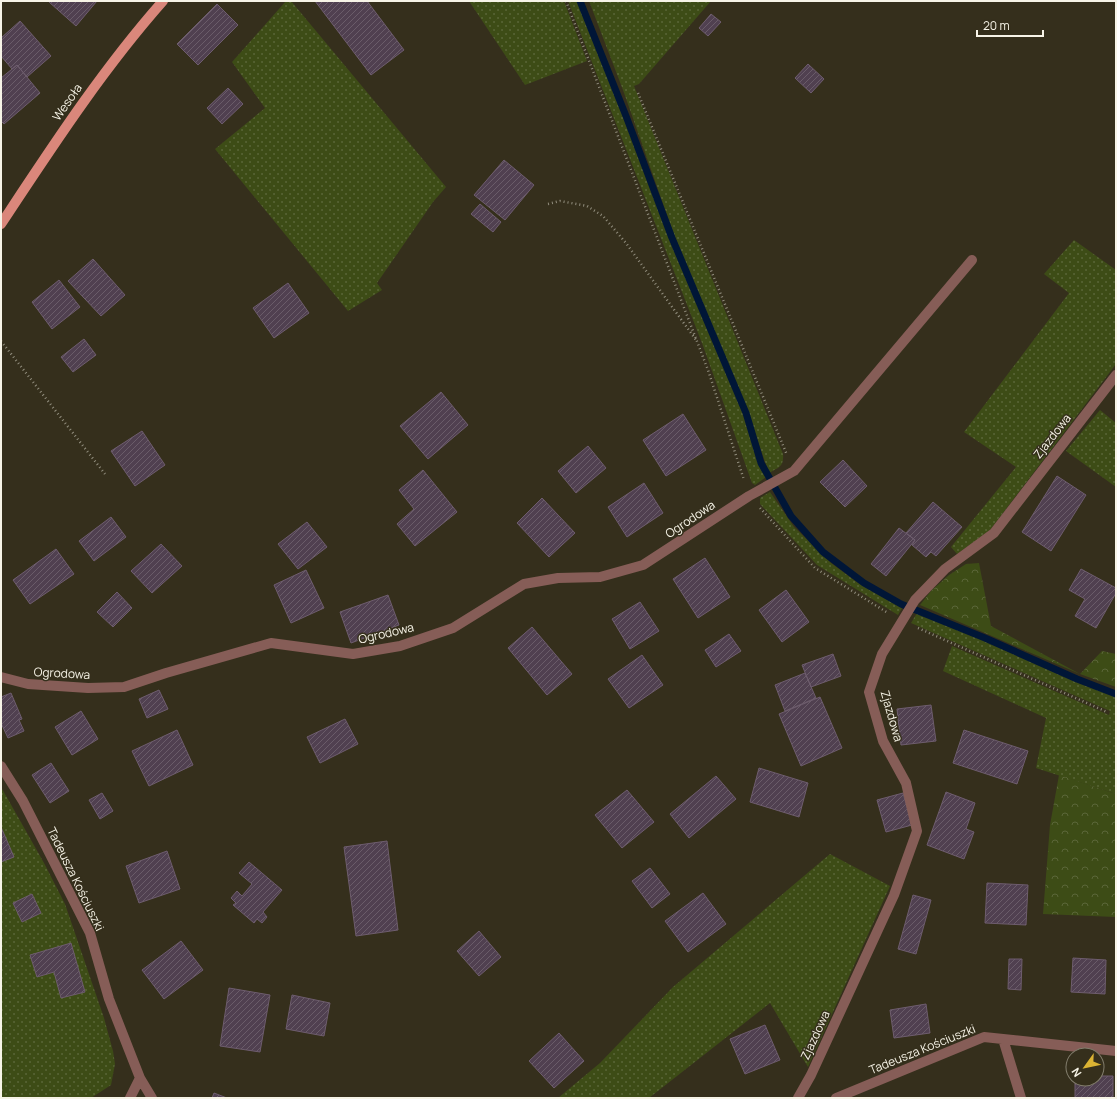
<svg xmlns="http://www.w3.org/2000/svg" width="1117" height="1099" font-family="Manrope,sans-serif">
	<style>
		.grass { fill: url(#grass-dots) }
		.forest { fill: url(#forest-crowns) }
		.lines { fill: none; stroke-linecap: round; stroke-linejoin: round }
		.stream { stroke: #001637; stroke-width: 7 }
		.building { fill: url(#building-hatch); stroke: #6e5d6e }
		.path { stroke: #938f7f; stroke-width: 2.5; stroke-dasharray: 1 3; stroke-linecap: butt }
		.minor { stroke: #865d57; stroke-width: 10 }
		.major { stroke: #da877b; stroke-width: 10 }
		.labels { text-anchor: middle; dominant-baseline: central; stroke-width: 3; stroke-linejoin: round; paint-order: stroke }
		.street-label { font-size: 12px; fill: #f7f4e7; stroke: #352f1c }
	</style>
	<defs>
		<pattern id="grass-dots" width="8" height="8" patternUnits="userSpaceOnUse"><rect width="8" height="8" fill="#3d4c16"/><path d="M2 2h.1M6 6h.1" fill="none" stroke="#5a6638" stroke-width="1.8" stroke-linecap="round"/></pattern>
		<pattern id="forest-crowns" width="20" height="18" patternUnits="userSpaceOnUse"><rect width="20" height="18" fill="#3d4c16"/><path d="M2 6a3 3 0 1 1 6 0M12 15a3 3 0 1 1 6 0" fill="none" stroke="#5a6638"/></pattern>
		<pattern id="building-hatch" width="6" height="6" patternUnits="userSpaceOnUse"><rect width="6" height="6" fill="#504050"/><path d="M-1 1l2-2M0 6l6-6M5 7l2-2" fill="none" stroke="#6a5c69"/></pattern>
	</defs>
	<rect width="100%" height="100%" fill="#352f1c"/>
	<!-- grass -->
	<path class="grass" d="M286 1H291L446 187 433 202 377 283 382 290 348 311 215 149 265 108 232 62Z
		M469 1H564L587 61 525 85Z
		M568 1H578L675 250 743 412 766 477 755 485 752 483 702 343Z
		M589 1H711L639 84 634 86 783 454C784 467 779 467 769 473L748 413 673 232 623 90Z
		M1074 240 1116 270V364L990 530 957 554 951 547 1016 467 964 432 1069 293 1044 274Z
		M1100 410 1116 423V487L1066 451Z
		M770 492 794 527 831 563 858 583 902 608 898 615 817 565 760 504V498Z
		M917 613 1116 695V794L1036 768 1046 718 943 671 952 646 1109 715 1110 711 911 623Z
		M1 787 44 863 65 904 104 1018 113 1051 115 1064 111 1085 91 1098H1Z
		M830 854 890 886 808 1067 770 1003 649 1098H558L600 1063 673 987Z"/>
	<!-- forest -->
	<path class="forest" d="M979 563 991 626 1080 674 1102 651 1116 654V687L1080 674 920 605 931 591 949 575 966 564Z
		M1059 775 1116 794V917L1043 914 1050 825Z"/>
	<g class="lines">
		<!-- stream -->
		<path class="stream" d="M580 1 626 116 672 238 746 413 761 463 791 516 823 552 864 583 901 604 985 638 1077 679 1116 694"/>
	</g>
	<!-- building -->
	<path class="building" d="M50 1H97L76 26 49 2Z
		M315 1H367L404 50 371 75Z
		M217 4 238 25 198 65 177 44Z
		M711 14 721 22 708 36 699 28Z
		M20 21 51 56 27 77 17 65 12 69 1 56V38Z
		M808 64 824 79 811 93 795 78Z
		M17 65 40 93 4 124 1 121V78Z
		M228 88 243 104 222 124 207 108Z
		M504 160 534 185 505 220 474 195Z
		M480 204 501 222 493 232 471 214Z
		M93 259 125 295 101 316 68 281Z
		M59 280 80 307 52 329 32 302Z
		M288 283 309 313 274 338 253 308Z
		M84 339 96 355 73 372 61 357Z
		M441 392 468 425 428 459 400 426Z
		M683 414 706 450 666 476 643 440Z
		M142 431 165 465 135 486 111 451Z
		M588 446 606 468 576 493 558 471Z
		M843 460 867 486 845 507 820 482Z
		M423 470 457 512 415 546 397 524 414 509 399 490Z
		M1057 476 1086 495 1051 551 1022 532Z
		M644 483 663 513 627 537 608 507Z
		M542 498 575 533 549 557 517 523Z
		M933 502 962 527 936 556 931 552 926 557 912 545 915 540 906 533Z
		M111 517 126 537 94 561 79 541Z
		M307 522 327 547 298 569 278 544Z
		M899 528 915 540 886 576 871 564Z
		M161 544 182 566 152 593 131 571Z
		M56 549 74 574 30 604 13 580Z
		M705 558 730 597 698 618 673 579Z
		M1081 569 1116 588V593L1096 628 1075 616 1085 599 1069 590Z
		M306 570 324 608 291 623 274 585Z
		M786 590 809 622 782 642 759 610Z
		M117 592 132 608 113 627 97 612Z
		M388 595 399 625 351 643 340 612Z
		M640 602 659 631 630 649 612 619Z
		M532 627 572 674 547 695 508 648Z
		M729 634 741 651 716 667 705 650Z
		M833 654 841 676 811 687 802 665Z
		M642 655 663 685 629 708 608 679Z
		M805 673 816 698 785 711 775 685Z
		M159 690 168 709 147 718 139 699Z
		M11 693 22 719 19 720 24 731 8 738 1 723V697Z
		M820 697 842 748 801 766 779 714Z
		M931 705 936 741 901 745 897 709Z
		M81 711 98 739 72 755 55 727Z
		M345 719 358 744 320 763 307 737Z
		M177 730 193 765 149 786 132 751Z
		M964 730 1028 751 1017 784 953 763Z
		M51 763 69 791 50 803 32 775Z
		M759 768 808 783 799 817 750 802Z
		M716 776 736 799 689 838 670 814Z
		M627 790 654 822 622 848 595 815Z
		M946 792 975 803 966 829 974 832 964 859 927 845Z
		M102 793 113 811 100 819 89 800Z
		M903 793 912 825 886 832 877 800Z
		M1 827 14 857 1 862Z
		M387 841 398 930 356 936 344 847Z
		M167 851 180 889 139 903 126 866Z
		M249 862 282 890 263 912 267 917 262 923 257 919 254 923 233 905 236 903 231 898 237 891 242 896 252 884 239 873Z
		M650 868 670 894 652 908 632 881Z
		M987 883 1028 885 1026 925 985 923Z
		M703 893 726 924 688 952 665 921Z
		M32 894 41 913 22 922 13 903Z
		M913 895 931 900 916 954 898 949Z
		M479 931 501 957 479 976 457 951Z
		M181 941 203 970 164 999 142 970Z
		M71 943 85 992 61 998 54 972 37 977 30 955Z
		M1073 958 1106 960 1105 994 1071 992Z
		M1009 959H1022L1021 990 1008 989Z
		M229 988 270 995 260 1052 220 1046Z
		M292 995 330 1003 324 1036 286 1029Z
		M926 1004 930 1033 894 1038 890 1010Z
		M765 1025 780 1060 745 1074 730 1039Z
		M559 1033 584 1061 554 1088 529 1061Z
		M1097 1076H1113V1098H1075V1079H1097Z
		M214 1093 227 1098H212Z"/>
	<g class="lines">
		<!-- path -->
		<path class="path" d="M566 1 708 370 744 480
			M638 93 787 455
			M548 204 560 201 587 206 603 216 626 243 696 340
			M1 341 105 474
			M760 508 815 568 888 613
			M918 628 1107 712"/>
		<!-- minor -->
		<path class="minor" d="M1 677 28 684 88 688 124 687 166 673 271 643 353 654 400 646 453 628 524 584 558 578 600 577 643 565 749 496 794 471 972 260
			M1 766 23 801 90 933 109 999 140 1078 152 1098
			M1003 1039 1021 1098
			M130 1098 140 1078
			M798 1098 811 1075 894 895 917 831 906 783 883 741 869 692 882 654 915 600 945 569 994 533 1116 375
			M836 1098 984 1037 1116 1051"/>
		<!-- major -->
		<path class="major" d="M1 224C52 147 102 70 163 1"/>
	</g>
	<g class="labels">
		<!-- street labels -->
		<g class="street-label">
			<text transform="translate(67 102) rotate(-55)">Wesoła</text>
			<text transform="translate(1052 436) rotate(-52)">Zjazdowa</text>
			<text transform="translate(690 519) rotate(-34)">Ogrodowa</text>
			<text transform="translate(386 633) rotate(-13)">Ogrodowa</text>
			<text transform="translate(62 673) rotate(3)">Ogrodowa</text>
			<text transform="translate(892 716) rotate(74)">Zjazdowa</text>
			<text transform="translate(76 879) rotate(64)">Tadeusza Kościuszki</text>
			<text transform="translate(815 1035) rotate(-65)">Zjazdowa</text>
			<text transform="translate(922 1049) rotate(-22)">Tadeusza Kościuszki</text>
		</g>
	</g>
	<!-- border -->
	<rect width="1117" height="1099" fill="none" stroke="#f7f4e7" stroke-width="4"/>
	<!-- north arrow -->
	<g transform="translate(1085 1067) rotate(237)"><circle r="19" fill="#352f1c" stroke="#837e6d"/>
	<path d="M0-3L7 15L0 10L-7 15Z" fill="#dbb333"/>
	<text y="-6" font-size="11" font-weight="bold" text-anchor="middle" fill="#f7f4e7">N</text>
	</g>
	<!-- scale -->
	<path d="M977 30v6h66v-6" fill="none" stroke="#f7f4e7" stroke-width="2"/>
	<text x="983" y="30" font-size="12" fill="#f7f4e7" stroke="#352f1c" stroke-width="3" paint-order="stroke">20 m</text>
</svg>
